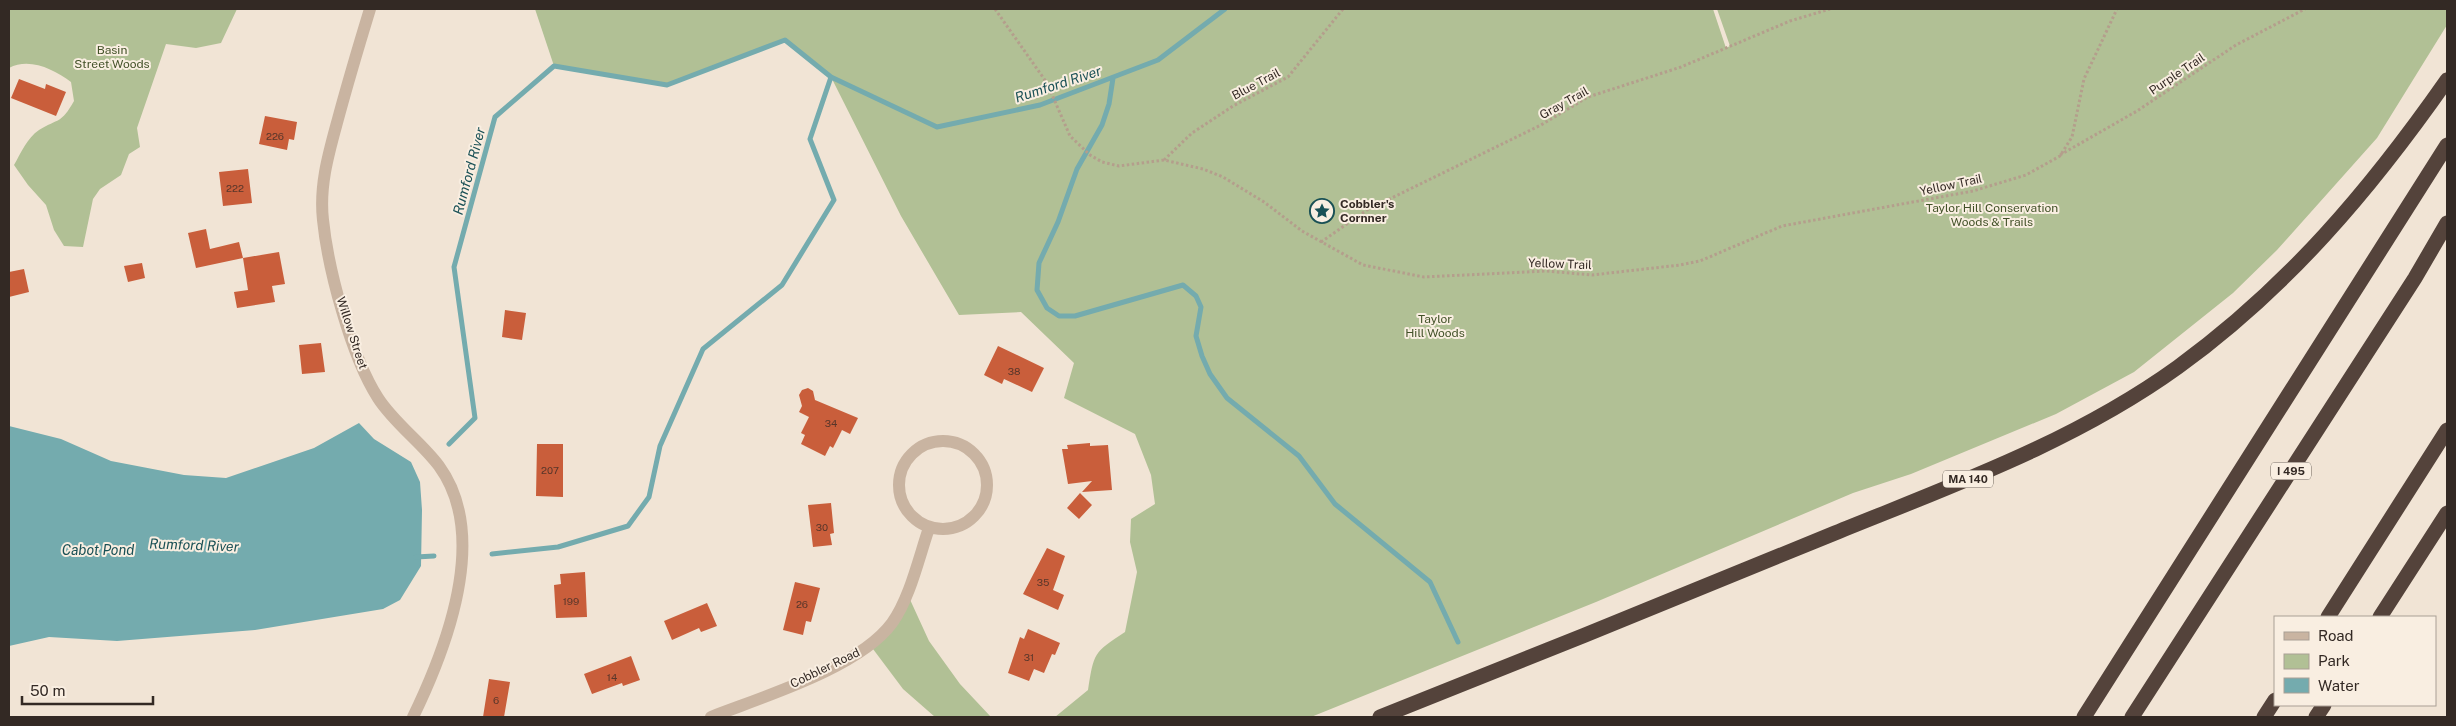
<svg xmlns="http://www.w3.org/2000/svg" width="2456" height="726" font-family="'Public Sans',sans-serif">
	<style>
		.green { fill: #b1c095 }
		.water { fill: #74abae }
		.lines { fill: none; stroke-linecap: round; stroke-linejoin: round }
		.stream { stroke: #74abae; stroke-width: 5 }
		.building { fill: #c95e3b }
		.path { stroke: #b49e8c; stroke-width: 3; stroke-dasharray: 2.5 2.5; stroke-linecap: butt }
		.minor { stroke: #c9b4a1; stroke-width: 12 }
		.tertiary { stroke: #c9b4a1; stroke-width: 12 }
		.motorway { stroke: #54433b; stroke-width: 15 }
		.labels { text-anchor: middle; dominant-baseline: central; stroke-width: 4; stroke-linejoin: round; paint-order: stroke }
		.number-label { font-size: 10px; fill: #58362a }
		.shield { fill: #f9eee1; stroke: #6e645d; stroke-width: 1 }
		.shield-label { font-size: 11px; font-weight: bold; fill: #332924 }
		.park-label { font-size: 12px; fill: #425128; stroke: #f9eee1 }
		.street-label { font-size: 12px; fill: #332924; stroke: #f9eee1 }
		.poi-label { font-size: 12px; font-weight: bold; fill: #332924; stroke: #f9eee1; text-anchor: start }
		.water-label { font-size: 14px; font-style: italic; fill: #195055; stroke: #f9eee1 }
	</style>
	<rect width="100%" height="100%" fill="#f1e4d5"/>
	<!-- green -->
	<path class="green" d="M9 9H237L221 43 196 48 166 44 137 128 140 147 129 154 121 175 100 189 93 199 83 247 64 246 54 230 46 205 28 185 14 165C21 153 27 138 39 130 59 118 61 124 74 101L71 82C54 69 29 57 9 68Z
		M535 9H1713L1726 48 1730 46 1717 9H2447V25L2377 138 2277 250 2233 293 2134 372 2056 414 1911 474 1853 493 1596 602 1311 717H1055L1088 690C1094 653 1093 653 1125 632L1137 572 1130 542 1131 519 1155 504 1151 475 1135 434 1064 398 1074 363 1021 312 959 315 901 216 831 77 785 41 667 85 554 66Z
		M907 593 929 641 960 684 991 717H935L903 689 870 645Z"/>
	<!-- water -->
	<path class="water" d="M359 423 374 439 411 462 420 482 422 510 421 566 400 600 383 609 255 630 117 641 49 637 9 646V426L61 439 111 461 184 475 226 478 314 448Z"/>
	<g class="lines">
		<!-- stream -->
		<path class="stream" d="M1113 78 1109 104 1102 125 1077 169 1058 222 1039 263 1037 290 1047 308 1059 316H1075L1183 285 1196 296 1201 307 1196 336 1202 356 1210 374 1227 398 1299 456 1335 504 1430 582 1458 642
			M449 444 475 418 454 267 495 117 554 66 667 85 785 40 831 77 937 127 1040 105 1158 60 1225 9
			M492 554 558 547 628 526 649 497 660 446 703 349 782 285 834 200 810 139 831 77
			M416 557 434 556"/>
	</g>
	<!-- building -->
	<path class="building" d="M19 79 45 89 46 84 66 92 56 116 11 98Z
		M265 116 297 122 294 140 289 139 287 150 259 144Z
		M248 169 252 203 223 206 219 172Z
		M206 229 210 249 239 242 243 258 196 268 188 233Z
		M279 252 285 284 272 286 275 302 237 308 234 292 248 290 243 258Z
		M142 263 145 278 128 282 124 266Z
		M24 269 29 292 9 297V272Z
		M505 310 526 313 522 340 502 337Z
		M321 343 325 372 302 374 299 345Z
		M998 346 1044 368 1032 392 1004 379 1002 384 984 375Z
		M808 388 813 391 815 400 858 418 850 434 842 430 833 448 830 446 825 456 801 444 805 435 801 433 809 417 799 412 802 406 799 395 802 390Z
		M1090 443V446L1108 445 1112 490 1082 492 1092 481 1068 484 1062 449H1068L1067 445Z
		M537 444H563V497L536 496Z
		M1080 493 1092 505 1079 519 1067 508Z
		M831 503 834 533 830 534 832 545 813 547 808 505Z
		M1047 548 1065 556 1053 590 1064 595 1058 610 1023 594Z
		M585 572 587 617 556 618 554 585 561 584 560 574Z
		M795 582 820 588 811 622 806 621 803 635 783 630Z
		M707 603 717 626 701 632 699 628 672 640 664 621Z
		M1028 629 1060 643 1055 655 1052 654 1044 673 1034 669 1029 681 1008 673 1020 637 1024 639Z
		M631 656 640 680 623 686 622 683 592 694 584 674Z
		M489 679 510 682 504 717H483Z"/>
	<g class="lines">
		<!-- path -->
		<path class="path" d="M995 9 1047 83 1070 136 1090 155 1102 162 1119 166 1164 160 1203 169 1223 177 1264 202 1302 231 1363 265 1424 277 1546 271 1592 275 1680 265 1700 261 1782 226 1973 191 2026 175 2060 156 2072 137 2084 79 2117 9
			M2060 155 2137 111 2236 45 2305 9
			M1164 160 1192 133 1233 106 1288 77 1343 9
			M1321 242 1367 210 1541 125 1588 97 1681 67 1790 21 1830 9"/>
		<!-- minor -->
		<path class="minor" d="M899 485a44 44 0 1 1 88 0a44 44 0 1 1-88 0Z
			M711 717C762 697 859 668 892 623 910 598 919 557 929 528"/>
		<!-- tertiary -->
		<path class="tertiary" d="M370 9C359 45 348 82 338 119 329 152 319 185 323 220 328 269 351 356 378 398 394 423 421 442 439 466 490 536 446 649 413 717"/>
		<!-- motorway -->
		<path class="motorway" d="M2328 617 2447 430
			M2380 617 2447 513
			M1380 717C1532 657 1684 595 1835 533 1953 485 2074 442 2178 367 2288 287 2370 190 2447 80
			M2084 717 2447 145
			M2132 717 2415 278 2447 223
			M2264 717 2275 700
			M2316 717 2324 705"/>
	</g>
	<!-- icons -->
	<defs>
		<symbol id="sight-ring" viewBox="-11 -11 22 22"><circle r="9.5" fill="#f9eee1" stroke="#195055" stroke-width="1.5"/><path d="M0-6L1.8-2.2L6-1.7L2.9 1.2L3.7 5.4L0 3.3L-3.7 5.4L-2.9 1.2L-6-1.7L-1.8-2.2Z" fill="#195055"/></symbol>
	</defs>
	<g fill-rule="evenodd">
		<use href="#sight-ring" x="1308" y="197" width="28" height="28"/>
	</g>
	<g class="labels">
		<!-- number labels -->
		<g class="number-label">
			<text x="275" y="136">226</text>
			<text x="235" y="188">222</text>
			<text x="1014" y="371">38</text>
			<text x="831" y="423">34</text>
			<text x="550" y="470">207</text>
			<text x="822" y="527">30</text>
			<text x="1043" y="582">35</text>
			<text x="571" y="601">199</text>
			<text x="802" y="604">26</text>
			<text x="1029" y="657">31</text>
			<text x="612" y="677">14</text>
			<text x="496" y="700">6</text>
		</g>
		<!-- shield labels -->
		<g class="shield">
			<rect x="2271" y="462.5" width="40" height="17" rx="4"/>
			<rect x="1943" y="470.5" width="50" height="17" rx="4"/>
		</g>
		<g class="shield-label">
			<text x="2291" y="471">I 495</text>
			<text x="1968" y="479">MA 140</text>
		</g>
		<!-- park labels -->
		<g class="park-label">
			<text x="112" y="50">Basin<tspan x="112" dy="14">Street Woods</tspan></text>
			<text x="1992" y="208">Taylor Hill Conservation<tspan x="1992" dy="14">Woods &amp; Trails</tspan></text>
			<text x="1435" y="319">Taylor<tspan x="1435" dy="14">Hill Woods</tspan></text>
		</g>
		<!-- street labels -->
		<g class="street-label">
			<text transform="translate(2177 74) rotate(-34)">Purple Trail</text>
			<text transform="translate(1256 84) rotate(-28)">Blue Trail</text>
			<text transform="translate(1564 103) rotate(-29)">Gray Trail</text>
			<text transform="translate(1951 185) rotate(-12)">Yellow Trail</text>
			<text transform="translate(1560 264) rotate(2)">Yellow Trail</text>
			<text transform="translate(352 333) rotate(72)">Willow Street</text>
			<text transform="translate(825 668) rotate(-26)">Cobbler Road</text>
		</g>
		<!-- poi labels -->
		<g class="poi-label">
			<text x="1340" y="204">Cobbler's<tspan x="1340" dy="14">Cornner</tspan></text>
		</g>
		<!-- water labels -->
		<g class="water-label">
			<text transform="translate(1058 84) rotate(-18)">Rumford River</text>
			<text transform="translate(469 171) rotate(-75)">Rumford River</text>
			<text transform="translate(194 545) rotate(2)">Rumford River</text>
			<text x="98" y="550">Cabot Pond</text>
		</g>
	</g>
	<!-- border -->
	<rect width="2456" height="726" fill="none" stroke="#332924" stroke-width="20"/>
	<!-- legend -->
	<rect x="2274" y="616" width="162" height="90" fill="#f9eee1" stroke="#aa9f95"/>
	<rect x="2284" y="632" width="25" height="8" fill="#c9b4a1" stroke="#aa9f95"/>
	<text x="2318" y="641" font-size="15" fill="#332924">Road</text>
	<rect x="2284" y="654" width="25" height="15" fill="#b1c095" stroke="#aa9f95"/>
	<text x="2318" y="666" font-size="15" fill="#332924">Park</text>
	<rect x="2284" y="678" width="25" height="15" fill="#74abae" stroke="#aa9f95"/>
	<text x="2318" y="691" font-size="15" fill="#332924">Water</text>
	<!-- scale -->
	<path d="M22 696v8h131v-8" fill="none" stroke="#332924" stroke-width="2.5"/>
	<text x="30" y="696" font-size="15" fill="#332924" stroke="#f9eee1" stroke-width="4" paint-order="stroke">50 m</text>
</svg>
